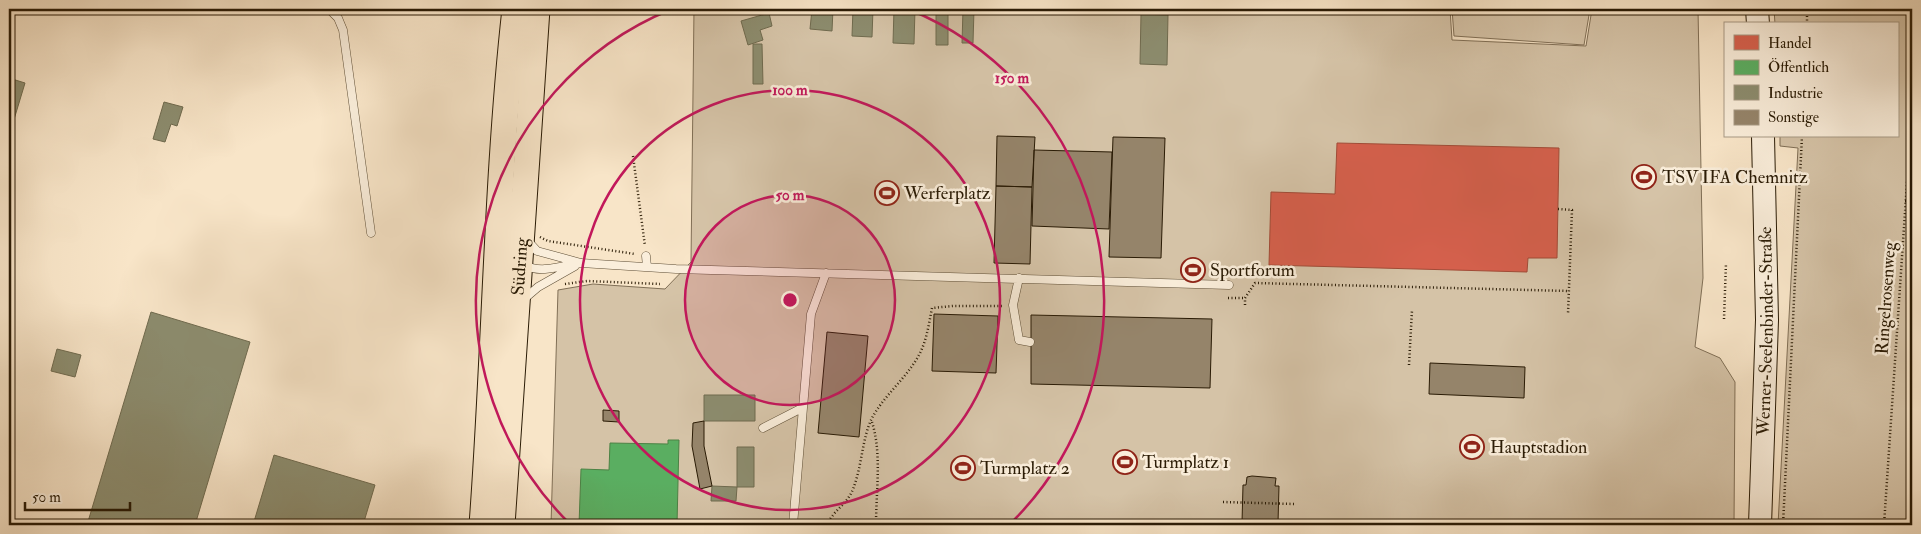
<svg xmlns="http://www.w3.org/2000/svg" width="1921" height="534" font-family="'IM FELL Double Pica',serif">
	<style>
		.green { fill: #d5c3a7; stroke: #806f56 }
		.shops { fill: #d6604d; stroke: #a24b37 }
		.public { fill: #5aae61; stroke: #4c8245 }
		.industry { fill: #8c8c6e; stroke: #6f6a4e }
		.building { fill: #95846a; stroke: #2a1b05 }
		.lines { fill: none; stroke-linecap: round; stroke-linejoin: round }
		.service-casing { stroke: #5e4e36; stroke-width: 9 }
		.secondary-casing { stroke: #2a1b05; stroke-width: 24 }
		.primary-casing { stroke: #2a1b05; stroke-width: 27 }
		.path { stroke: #2a1b05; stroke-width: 2.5; stroke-dasharray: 1 2.5; stroke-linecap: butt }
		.service { stroke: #faeedb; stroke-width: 8 }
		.secondary { stroke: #faeedb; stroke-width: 22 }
		.primary { stroke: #f8e5c8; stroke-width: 25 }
		.ring { fill: none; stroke: #c2185b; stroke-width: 2.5 }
		.labels { text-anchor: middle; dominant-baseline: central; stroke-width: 5; stroke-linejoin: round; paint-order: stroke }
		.poi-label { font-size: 18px; fill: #2a1b05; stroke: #faeedb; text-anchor: start }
		.street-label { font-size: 18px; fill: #2a1b05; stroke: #faeedb }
		.centre { fill: #c2185b; stroke: #faeedb; stroke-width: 2.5 }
		.ring-label { font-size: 15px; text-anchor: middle; font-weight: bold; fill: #c2185b; stroke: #faeedb; stroke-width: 5; stroke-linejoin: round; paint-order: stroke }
	</style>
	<rect width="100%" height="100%" fill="#f8e5c8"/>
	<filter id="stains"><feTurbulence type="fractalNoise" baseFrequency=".004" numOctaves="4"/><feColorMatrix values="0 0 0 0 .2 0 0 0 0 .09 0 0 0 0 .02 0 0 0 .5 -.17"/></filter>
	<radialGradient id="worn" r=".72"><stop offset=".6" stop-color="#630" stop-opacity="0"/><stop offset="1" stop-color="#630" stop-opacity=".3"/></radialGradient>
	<!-- green -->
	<path class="green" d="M694 9H1450L1452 40 1586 46 1592 9H1698L1703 278 1695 347 1720 358 1735 382 1734 525H551L558 290 593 284 665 289 691 262Z
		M1452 9H1590L1584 45 1454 36Z
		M1774 9H1912V525H1778L1798 148 1780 146V136H1897V24H1775Z"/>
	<!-- shops -->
	<path class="shops" d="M1337 143 1559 148 1557 258H1528L1527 272 1269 265 1271 192 1335 194Z"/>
	<!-- public -->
	<path class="public" d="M668 440H679L677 525H579L581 469 609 470 610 443 668 444Z"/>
	<!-- industry -->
	<path class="industry" d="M9 9H16L9 33Z
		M812 9H833L832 31 810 29Z
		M853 9H873L872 37 852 36Z
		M894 9H915L914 44 893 43Z
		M936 9H948V45H936Z
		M963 9H974L973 43H962Z
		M769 13 772 26 760 30 763 40 748 45 741 21Z
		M1141 14 1168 15 1167 65 1140 64Z
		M753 44H762L763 84H753Z
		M9 78 25 83 9 136Z
		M164 102 183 107 177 126 171 124 165 142 153 139Z
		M151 312 250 342 195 525H87Z
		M57 349 81 355 75 377 51 371Z
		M704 395H755V421H704Z
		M737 447H754V487H737Z
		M274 455 375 485 363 525H253Z
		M712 486 737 487 736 501H711Z"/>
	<!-- building -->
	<path class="building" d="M997 136 1035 137 1032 187 996 186Z
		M1113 137 1165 138 1161 258 1109 257Z
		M1034 150 1112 152 1109 229 1032 226Z
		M996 186 1032 187 1030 264 994 263Z
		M934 314 998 316 996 373 932 371Z
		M1031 315 1212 319 1210 388 1031 384Z
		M827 332 868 336 859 437 818 433Z
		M1430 363 1525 367 1524 398 1429 394Z
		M603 410 619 411V422L603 421Z
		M704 421V446L712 486 700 489 692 446 693 423Z
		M1252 476 1276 478 1275 486H1279L1278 523H1275V525H1246V523H1242L1243 485H1246L1247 477Z"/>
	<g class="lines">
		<defs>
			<path id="service" d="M329 9 338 18 343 30 371 233
				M527 240 537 251 581 263 676 269 1229 285
				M646 256 647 267
				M524 265C541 274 561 266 579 263
				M1019 278 1013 305 1019 340 1030 342
				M524 299 538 287 575 266
				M763 428 802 408
				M793 525 811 314 826 273"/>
			<g id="secondary">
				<path d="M1757 9 1758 24"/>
				<path id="s1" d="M1760 525 1767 320 1763 136"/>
			</g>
			<g id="primary">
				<path d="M482 525C495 353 496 180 515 9"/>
				<path id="s2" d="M502 525 537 9"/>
			</g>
		</defs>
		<!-- service casing -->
		<use href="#service" class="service-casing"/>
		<!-- secondary casing -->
		<use href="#secondary" class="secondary-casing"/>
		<!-- primary casing -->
		<use href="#primary" class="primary-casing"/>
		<!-- path -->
		<path class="path" d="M1911 9 1912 57
			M1807 24V9
			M633 156 645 246
			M1905 201H1912
			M1558 209 1572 210 1568 314
			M540 237 548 241 635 254
			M565 284 587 281 660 284
			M1228 298H1245
			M1245 305V298L1255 283 1569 291
			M1724 319 1726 263
			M1409 365 1412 310
			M872 422C882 454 876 491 876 525
			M1223 502 1294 504
			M827 525C834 509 847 505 853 489 862 467 862 438 872 418 885 394 908 377 920 353 927 339 929 323 932 308L953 306H1003
			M1783 525 1802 136
			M1884 525 1911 123 1912 72"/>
		<!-- service -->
		<use href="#service" class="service"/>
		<!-- secondary -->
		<use href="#secondary" class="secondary"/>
		<!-- primary -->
		<use href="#primary" class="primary"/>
	</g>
	<!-- distance rings -->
	<circle cx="790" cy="300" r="105" fill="#c2185b" fill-opacity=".12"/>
	<g class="ring">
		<circle cx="790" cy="300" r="105"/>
		<circle cx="790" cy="300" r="210"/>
		<path d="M570 524A314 314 0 0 1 672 9M908 9A314 314 0 0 1 1010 524"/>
	</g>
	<!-- icons -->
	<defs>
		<symbol id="stadium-ring" viewBox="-11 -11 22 22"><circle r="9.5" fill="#faeedb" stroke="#8f2418" stroke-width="1.5"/><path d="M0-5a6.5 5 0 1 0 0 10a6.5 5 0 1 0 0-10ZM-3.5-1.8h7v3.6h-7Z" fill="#8f2418"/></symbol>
	</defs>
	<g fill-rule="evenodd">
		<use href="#stadium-ring" x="1630" y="163" width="28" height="28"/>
		<use href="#stadium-ring" x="873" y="179" width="28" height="28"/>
		<use href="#stadium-ring" x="1179" y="256" width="28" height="28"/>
		<use href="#stadium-ring" x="1458" y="433" width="28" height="28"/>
		<use href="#stadium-ring" x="1111" y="448" width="28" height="28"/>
		<use href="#stadium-ring" x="949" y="454" width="28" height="28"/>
	</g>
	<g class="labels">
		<!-- poi labels -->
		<g class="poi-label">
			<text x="1662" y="177">TSV IFA Chemnitz</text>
			<text x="904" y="193">Werferplatz</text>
			<text x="1210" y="270">Sportforum</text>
			<text x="1490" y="447">Hauptstadion</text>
			<text x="1142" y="462">Turmplatz 1</text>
			<text x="980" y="468">Turmplatz 2</text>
		</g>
		<!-- street labels -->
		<g class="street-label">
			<text stroke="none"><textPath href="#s2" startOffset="259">Südring</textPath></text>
			<text transform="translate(1886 298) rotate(-86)">Ringelrosenweg</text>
			<text stroke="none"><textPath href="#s1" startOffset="194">Werner-Seelenbinder-Straße</textPath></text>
		</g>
	</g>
	<circle cx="790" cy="300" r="8" class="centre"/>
	<g class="ring-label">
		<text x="1012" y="83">150 m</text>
		<text x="790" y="95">100 m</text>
		<text x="790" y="200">50 m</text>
	</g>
	<!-- margin -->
	<rect width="1921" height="534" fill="none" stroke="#f8e5c8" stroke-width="30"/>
	<rect x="10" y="10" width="1901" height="514" fill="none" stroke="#2a1b05" stroke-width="2.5"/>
	<rect x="15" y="15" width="1891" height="504" fill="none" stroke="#2a1b05"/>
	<!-- legend -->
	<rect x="1724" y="22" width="175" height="115" fill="#faeedb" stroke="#a79a85"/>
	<rect x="1734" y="35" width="25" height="15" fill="#d6604d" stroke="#a79a85"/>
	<text x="1768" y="48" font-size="15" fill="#2a1b05">Handel</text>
	<rect x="1734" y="60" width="25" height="15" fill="#5aae61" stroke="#a79a85"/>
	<text x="1768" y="72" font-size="15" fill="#2a1b05">Öffentlich</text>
	<rect x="1734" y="85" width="25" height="15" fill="#8c8c6e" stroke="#a79a85"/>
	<text x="1768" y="98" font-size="15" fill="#2a1b05">Industrie</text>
	<rect x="1734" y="110" width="25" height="15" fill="#95846a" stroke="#a79a85"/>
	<text x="1768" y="122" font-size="15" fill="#2a1b05">Sonstige</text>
	<!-- scale -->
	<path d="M25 502v8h105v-8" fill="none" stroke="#2a1b05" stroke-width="2.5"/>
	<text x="32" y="502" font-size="15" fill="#2a1b05" stroke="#faeedb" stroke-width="4" paint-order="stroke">50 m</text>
	<rect width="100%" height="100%" filter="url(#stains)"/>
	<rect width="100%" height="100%" fill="url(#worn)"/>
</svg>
